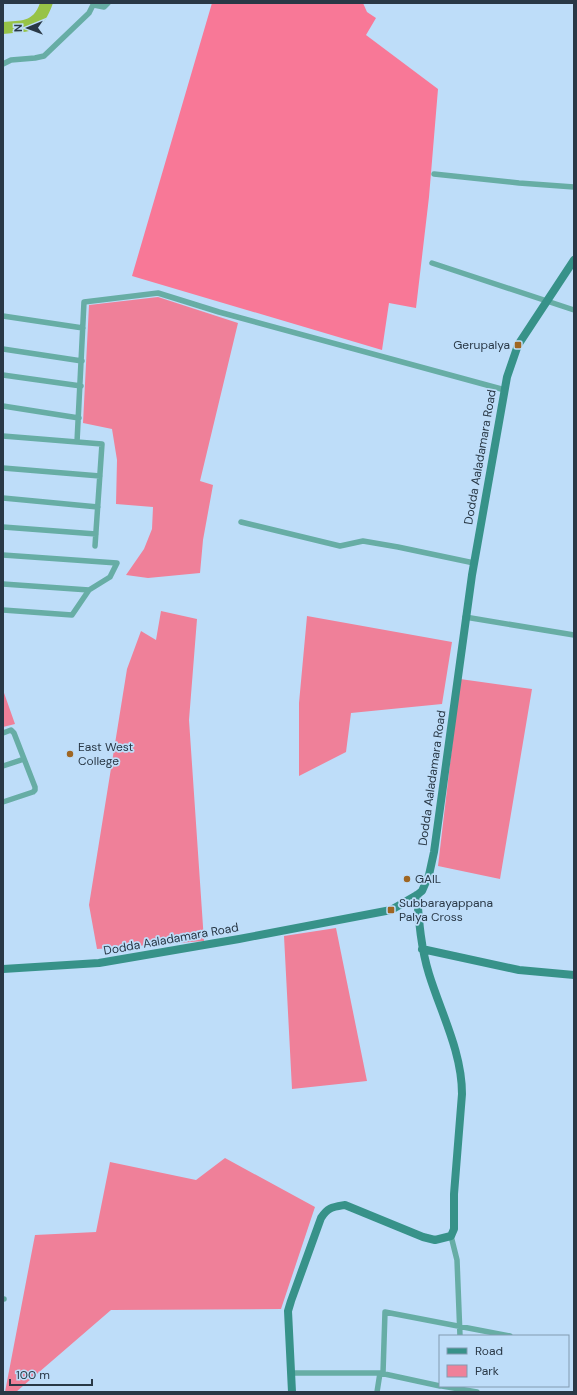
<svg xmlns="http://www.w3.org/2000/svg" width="577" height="1395" font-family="'DM Sans',sans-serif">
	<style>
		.green { fill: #ef8099 }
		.forest { fill: #f87897 }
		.water { fill: #97c347 }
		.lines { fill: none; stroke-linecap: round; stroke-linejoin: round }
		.street { stroke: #67ada5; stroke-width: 5.5 }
		.secondary { stroke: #379289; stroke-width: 8 }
		.poi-dot { fill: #9f6623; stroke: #beddf9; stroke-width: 1.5 }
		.labels { text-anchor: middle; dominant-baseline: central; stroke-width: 3.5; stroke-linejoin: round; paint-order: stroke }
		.poi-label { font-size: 12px; fill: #293846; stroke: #beddf9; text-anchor: start }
		.street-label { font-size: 12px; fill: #293846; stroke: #beddf9 }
	</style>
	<rect width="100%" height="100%" fill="#beddf9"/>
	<!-- green -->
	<path class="green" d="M158 297 238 323 200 481 213 485 203 540 200 573 148 578 126 575 144 549 152 529 153 507 116 504 117 460 112 429 83 423 89 305Z
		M161 611 197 619 189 720 204 941 97 949 89 905 127 669 141 631 156 640Z
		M307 616 452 642 442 704 351 713 346 752 299 776V703Z
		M460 679 532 689 500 879 438 866Z
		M3 690 15 724 3 727Z
		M336 928 367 1081 292 1089 284 936Z
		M225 1158 315 1207 281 1309 111 1310 16 1392H5L35 1235 96 1232 110 1162 196 1180Z"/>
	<!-- forest -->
	<path class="forest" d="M212 3H363L367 12 376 18 366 35 438 89 429 197 416 308 389 303 382 350 132 276Z"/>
	<!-- water -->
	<path class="water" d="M40 3H53C42 34 33 31 3 34V22C21 20 33 23 40 3Z"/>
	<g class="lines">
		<!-- street -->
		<path class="street" d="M94 5 104 7 108 3
			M3 64 11 60 35 58 44 56 89 13 94 3
			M434 174 519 183 574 187
			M432 263 574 310
			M3 316 83 328
			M3 349 82 361
			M3 375 81 386
			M3 406 79 418
			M3 436 102 444 95 546
			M77 442 84 302 158 293 219 312 505 390
			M3 468 100 476
			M3 498 98 507
			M241 522 340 546 363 541 398 547 474 563
			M3 527 96 534
			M3 555 117 563 110 577 89 590 72 615 3 610
			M3 584 89 590
			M465 617 574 635
			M3 733 11 730 14 733 35 787V790L33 792 3 802
			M3 766 24 759
			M451 1236 457 1260 460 1336
			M3 1299H4
			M291 1373H380L440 1386
			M383 1373 385 1312 510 1336
			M442 1386 477 1392
			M377 1392 380 1373"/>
		<!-- secondary -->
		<path class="secondary" d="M422 949 519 970 574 975
			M3 969 99 963 239 939 391 910 417 895 422 891 429 875 434 852 472 575 507 377 518 345 574 260
			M292 1392 288 1311 291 1301 321 1218C328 1207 333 1207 345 1205L423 1237 435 1240 451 1236 454 1229V1194L462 1094C462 1052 441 1013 429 974 421 948 419 922 417 895"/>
	</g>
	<!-- markers -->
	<g class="poi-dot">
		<rect x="514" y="341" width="8" height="8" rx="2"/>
		<circle cx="70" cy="754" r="4"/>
		<circle cx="407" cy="879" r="4"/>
		<rect x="387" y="906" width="8" height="8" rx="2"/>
	</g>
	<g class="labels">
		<!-- poi labels -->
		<g class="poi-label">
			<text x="510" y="345" text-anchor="end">Gerupalya</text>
			<text x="78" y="747">East West<tspan x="78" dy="14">College</tspan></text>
			<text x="415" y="879">GAIL</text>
			<text x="399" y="903">Subbarayappana<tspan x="399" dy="14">Palya Cross</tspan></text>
		</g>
		<!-- street labels -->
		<g class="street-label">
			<text transform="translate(480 457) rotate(-80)">Dodda Aaladamara Road</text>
			<text transform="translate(432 778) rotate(-82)">Dodda Aaladamara Road</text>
			<text transform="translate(171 939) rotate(-10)">Dodda Aaladamara Road</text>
		</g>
	</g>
	<!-- border -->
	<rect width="577" height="1395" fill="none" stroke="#293846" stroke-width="8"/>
	<!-- legend -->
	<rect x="439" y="1335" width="130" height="52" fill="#beddf9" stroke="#829bb1"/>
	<rect x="447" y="1348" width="20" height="6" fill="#379289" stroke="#829bb1"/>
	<text x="475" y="1355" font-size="12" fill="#293846">Road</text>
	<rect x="447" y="1365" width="20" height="12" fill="#ef8099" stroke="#829bb1"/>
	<text x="475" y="1375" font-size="12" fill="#293846">Park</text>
	<!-- north arrow -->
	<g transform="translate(28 28) rotate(269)" stroke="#beddf9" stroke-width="3" paint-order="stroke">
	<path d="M0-3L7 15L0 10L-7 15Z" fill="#293846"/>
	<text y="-6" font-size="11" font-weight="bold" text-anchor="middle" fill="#293846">N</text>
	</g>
	<!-- scale -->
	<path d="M10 1379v6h82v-6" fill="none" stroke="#293846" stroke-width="2"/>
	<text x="16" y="1379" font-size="12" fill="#293846" stroke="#beddf9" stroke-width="3" paint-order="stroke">100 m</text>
</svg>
